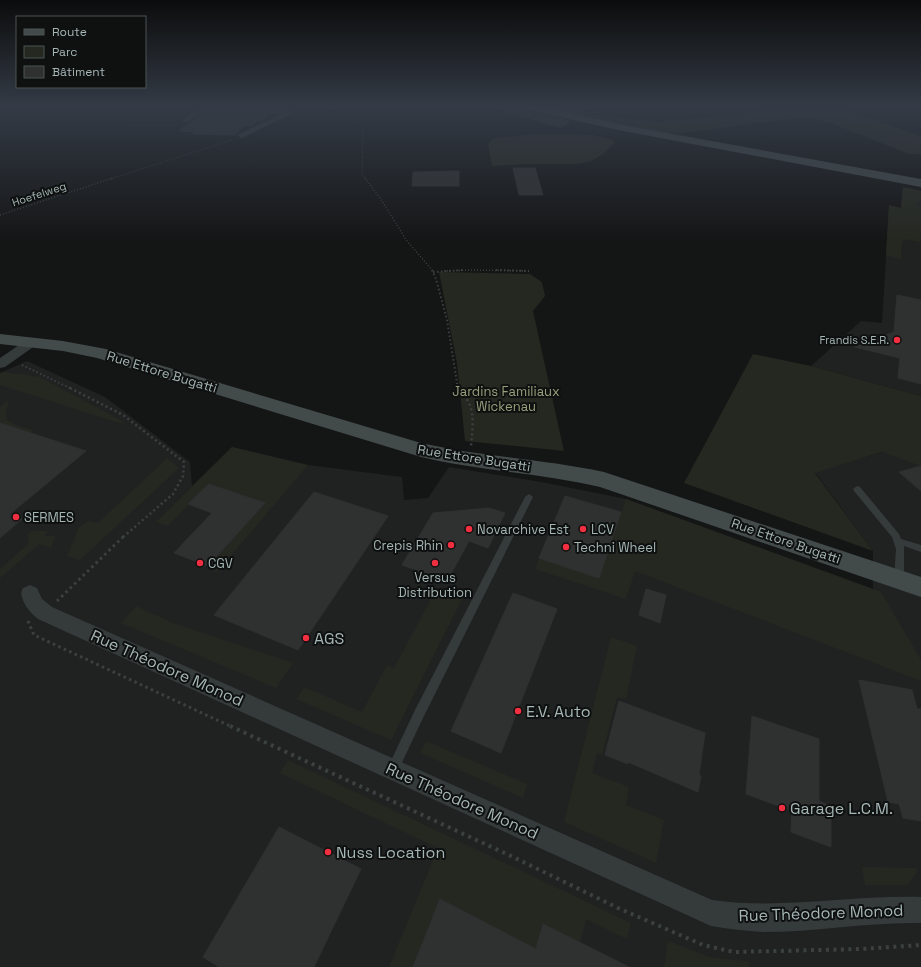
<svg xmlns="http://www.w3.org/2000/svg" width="921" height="967" font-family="'Space Grotesk',sans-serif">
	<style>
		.built { fill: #202222 }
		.green { fill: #252820 }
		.building { fill: #2f3131; stroke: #2e3031 }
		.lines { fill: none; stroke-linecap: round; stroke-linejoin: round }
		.path-far5 { stroke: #3b4141; stroke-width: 1; stroke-dasharray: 1 1.5; stroke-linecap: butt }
		.path-far4 { stroke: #3b4141; stroke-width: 1.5; stroke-dasharray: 1 2; stroke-linecap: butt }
		.path-far3 { stroke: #3b4141; stroke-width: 2; stroke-dasharray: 1.5 2.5; stroke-linecap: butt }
		.path-far2 { stroke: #3b4141; stroke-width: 2.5; stroke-dasharray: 2 3; stroke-linecap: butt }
		.path-far1 { stroke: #3b4141; stroke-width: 3; stroke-dasharray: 2.5 3.5; stroke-linecap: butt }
		.path { stroke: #3b4141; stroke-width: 4; stroke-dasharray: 3 4.5; stroke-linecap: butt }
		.lane { fill: #353a3a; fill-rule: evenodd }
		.street { fill: #353a3a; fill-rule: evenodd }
		.secondary { fill: #434a4a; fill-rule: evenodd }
		.poi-dot { fill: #f22f41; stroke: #0f1010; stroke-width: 1.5 }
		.labels { text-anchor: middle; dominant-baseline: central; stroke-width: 4; stroke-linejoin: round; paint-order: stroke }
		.far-street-label { font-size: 11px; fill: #a5b6b5; stroke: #0f1010 }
		.far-poi-label { font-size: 11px; fill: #a5b6b5; stroke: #0f1010; text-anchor: end }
		.street-label { font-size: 13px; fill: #a5b6b5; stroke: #0f1010 }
		.park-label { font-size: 13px; fill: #96a17c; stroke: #0f1010 }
		.poi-label { font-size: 13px; fill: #a5b6b5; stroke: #0f1010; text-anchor: start }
		.near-poi-label { font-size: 16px; fill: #a5b6b5; stroke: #0f1010; text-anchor: start }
		.near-street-label { font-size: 16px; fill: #a5b6b5; stroke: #0f1010 }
	</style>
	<rect width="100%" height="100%" fill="#141515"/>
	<!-- built -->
	<path class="built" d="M903 187 921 191V396L811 366 861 321 882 323 889 205 901 208Z
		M27 361 105 397 190 462 192 486 232 447 308 465 402 477 404 500 428 498 449 467 541 482 626 499 873 589V551L815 472 883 452 921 433V967H0V373Z"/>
	<!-- green -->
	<path class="green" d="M541 106H561L580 113 657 122 742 114 790 106H830L913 133 921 137V154H909L831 123 815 119 795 118 681 133H668L602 121Z
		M538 134 594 135 613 140 614 143C592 170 571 163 541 164 524 164 508 165 492 166L488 144 493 138Z
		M903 187 921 191V199L917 204 921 208V242L903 239 901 251 902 259 886 255 889 205 901 208Z
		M439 272 530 274 542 282 545 296 533 311 564 451 465 441 457 363Z
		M753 354 811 366 921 396V466L882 452 815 473 873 551 684 483Z
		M3 372 40 377 126 423 116 422 0 385V373Z
		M7 401 9 402 6 412 7 420 16 425 34 430 30 433 0 423V406Z
		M232 447 308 465 217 572 207 568 264 503 209 484 167 526 156 522Z
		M167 458 179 468 80 560 67 556 79 527 88 521 98 523Z
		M626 499 881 592 921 660V681L635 571 626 599 535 569 539 558 599 577Z
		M31 531H48L45 536H55L51 548 39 544 0 578V569L29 543 27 534Z
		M436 590 462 599 391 740 296 699 304 687 362 712 387 665 394 668Z
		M136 606 173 623 293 663 276 688 121 623Z
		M611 637 637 646 626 699 617 697 602 755 597 753 592 773 629 787 626 805 664 820 656 863 564 822Z
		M426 741 527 784 523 798 420 753Z
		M288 760 631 923 627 939 586 919 580 943 543 924 536 949 440 899 413 967H389L438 848 280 773Z
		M862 867 916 868 917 872 908 885H865Z
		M668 941 712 958 748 961 750 967H664Z"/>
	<!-- building -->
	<path class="building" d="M502 106H521L526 110 570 121 561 127 551 125 501 109Z
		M548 106H591L580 114Z
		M202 114 268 115 262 121H257L251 126H244L235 135 193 134 195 132 179 131Z
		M513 168H535L543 195H519Z
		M459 171V186H412L413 172Z
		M897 295 921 300V384L898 378 900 358 855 347 894 332Z
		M0 423 86 451 10 514 22 519 0 538Z
		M921 466V491L899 472Z
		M209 484 265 503 208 566 174 553 212 513 188 504Z
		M314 492 388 516 298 650 214 615Z
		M565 496 621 512 599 578 539 558Z
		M489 508 505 513 488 548 469 541 447 581 402 565 433 513Z
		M646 589 666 595 660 623 639 615Z
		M513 593 557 609 501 753 451 731Z
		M859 680 912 690 917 709H921V821L903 818 899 804 888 802Z
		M619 701 705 733 699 775 701 776 698 792 628 762V764L605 755Z
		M752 716 819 739V801L831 806V847L791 832 792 811 746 794Z
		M279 827 361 869 314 967H219L203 957Z
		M440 899 536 949 543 924 629 967H413Z"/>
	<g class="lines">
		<!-- path-far5 -->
		<path class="path-far5" d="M326 106 354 120 363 128 362 174 366 179
			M130 125H177
			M196 126 235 127
			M110 179 232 140"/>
		<!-- path-far4 -->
		<path class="path-far4" d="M365 178 382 201 407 241 433 271
			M0 215 113 178
			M444 271 472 270 529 271"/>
		<!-- path-far3 -->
		<path class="path-far3" d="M432 270 436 279 447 320 458 389
			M496 270 529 271
			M433 272 464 270
			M22 365 72 389"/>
		<!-- path-far2 -->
		<path class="path-far2" d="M70 388 123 415 184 462 183 476 173 494 123 537
			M457 388C461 393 466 397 469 403 475 416 472 433 471 446"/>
		<!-- path-far1 -->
		<path class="path-far1" d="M57 601 124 536
			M28 621 34 635 232 727"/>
		<!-- path -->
		<path class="path" d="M230 726 511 856 618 908 703 945 734 952 861 949 921 945"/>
		<!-- lane -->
		<path class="lane" d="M857 486 860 487 899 534 901 539 921 545V552L904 546V579L902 582 899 583 896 582 894 579 896 549 892 537 854 491 853 489Z
			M529 494 533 497 423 718 397 773 393 775 389 773 387 769 389 765 415 710 525 497Z"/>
		<!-- street -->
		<path class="street" d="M200 108 292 110 295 112 242 138 238 136 239 134 282 114 202 112 187 122H183V120Z
			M32 338 36 339 38 342 36 345 5 367 0 368V358L28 339Z
			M30 585 37 588 42 599 52 607 712 900C782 910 850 895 921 897V923C868 922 816 932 763 932 745 931 728 929 711 926L38 619C29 612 23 604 21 593L23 588Z"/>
		<!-- secondary -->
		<path class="secondary" d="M522 106H540L618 124 921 179V187L618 130 526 109Z
			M0 334 63 341 106 349 421 443C482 457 544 459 604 472L921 577V597L600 487C541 473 480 471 421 457L97 358 63 351 0 344Z"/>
	</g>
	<!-- sky -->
	<linearGradient id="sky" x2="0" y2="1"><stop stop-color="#0b0c0c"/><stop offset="0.44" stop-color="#343b46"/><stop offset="1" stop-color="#343b46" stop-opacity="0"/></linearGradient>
	<rect width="921" height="242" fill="url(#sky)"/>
	<!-- markers -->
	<g class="poi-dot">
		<circle cx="897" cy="340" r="4"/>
		<circle cx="16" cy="517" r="4"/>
		<circle cx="469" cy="529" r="4"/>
		<circle cx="583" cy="529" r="4"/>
		<circle cx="451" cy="545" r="4"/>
		<circle cx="566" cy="547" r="4"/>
		<circle cx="200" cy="563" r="4"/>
		<circle cx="435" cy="563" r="4"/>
		<circle cx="306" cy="638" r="4"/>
		<circle cx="518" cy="711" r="4"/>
		<circle cx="782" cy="808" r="4"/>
		<circle cx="328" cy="852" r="4"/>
	</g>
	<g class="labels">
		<!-- far-street labels -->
		<g class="far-street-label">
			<text transform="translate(39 194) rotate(-18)">Hoefelweg</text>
		</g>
		<!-- far-poi labels -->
		<g class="far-poi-label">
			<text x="889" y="340">Frandis S.E.R.</text>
		</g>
		<!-- street labels -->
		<g class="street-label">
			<text transform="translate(162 372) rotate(17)">Rue Ettore Bugatti</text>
			<text transform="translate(474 458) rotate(9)">Rue Ettore Bugatti</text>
			<text transform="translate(786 541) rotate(19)">Rue Ettore Bugatti</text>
		</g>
		<!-- park labels -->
		<g class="park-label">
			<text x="506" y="391">Jardins Familiaux<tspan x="506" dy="15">Wickenau</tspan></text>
		</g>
		<!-- poi labels -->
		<g class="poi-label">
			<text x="24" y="517">SERMES</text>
			<text x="477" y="529">Novarchive Est</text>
			<text x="591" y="529">LCV</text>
			<text x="443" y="545" text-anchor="end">Crepis Rhin</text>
			<text x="574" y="547">Techni Wheel</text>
			<text x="208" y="563">CGV</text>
			<text x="435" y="577" text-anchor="middle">Versus<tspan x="435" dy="15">Distribution</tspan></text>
		</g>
		<!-- near-poi labels -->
		<g class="near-poi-label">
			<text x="314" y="638">AGS</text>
			<text x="526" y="711">E.V. Auto</text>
			<text x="790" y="808">Garage L.C.M.</text>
			<text x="336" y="852">Nuss Location</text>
		</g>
		<!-- near-street labels -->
		<g class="near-street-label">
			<text transform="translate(167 668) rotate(24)">Rue Théodore Monod</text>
			<text transform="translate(462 801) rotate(24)">Rue Théodore Monod</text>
			<text transform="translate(821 913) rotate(-2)">Rue Théodore Monod</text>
		</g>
	</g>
	<!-- legend -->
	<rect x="16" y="16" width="130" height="72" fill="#0f1010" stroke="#4b5252"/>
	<rect x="24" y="29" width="20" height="6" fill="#434a4a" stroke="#4b5252"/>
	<text x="52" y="36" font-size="12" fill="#a5b6b5">Route</text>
	<rect x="24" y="46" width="20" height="12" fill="#252820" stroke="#4b5252"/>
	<text x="52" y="56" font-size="12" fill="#a5b6b5">Parc</text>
	<rect x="24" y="66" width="20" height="12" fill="#2f3131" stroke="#4b5252"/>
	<text x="52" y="76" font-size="12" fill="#a5b6b5">Bâtiment</text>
</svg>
